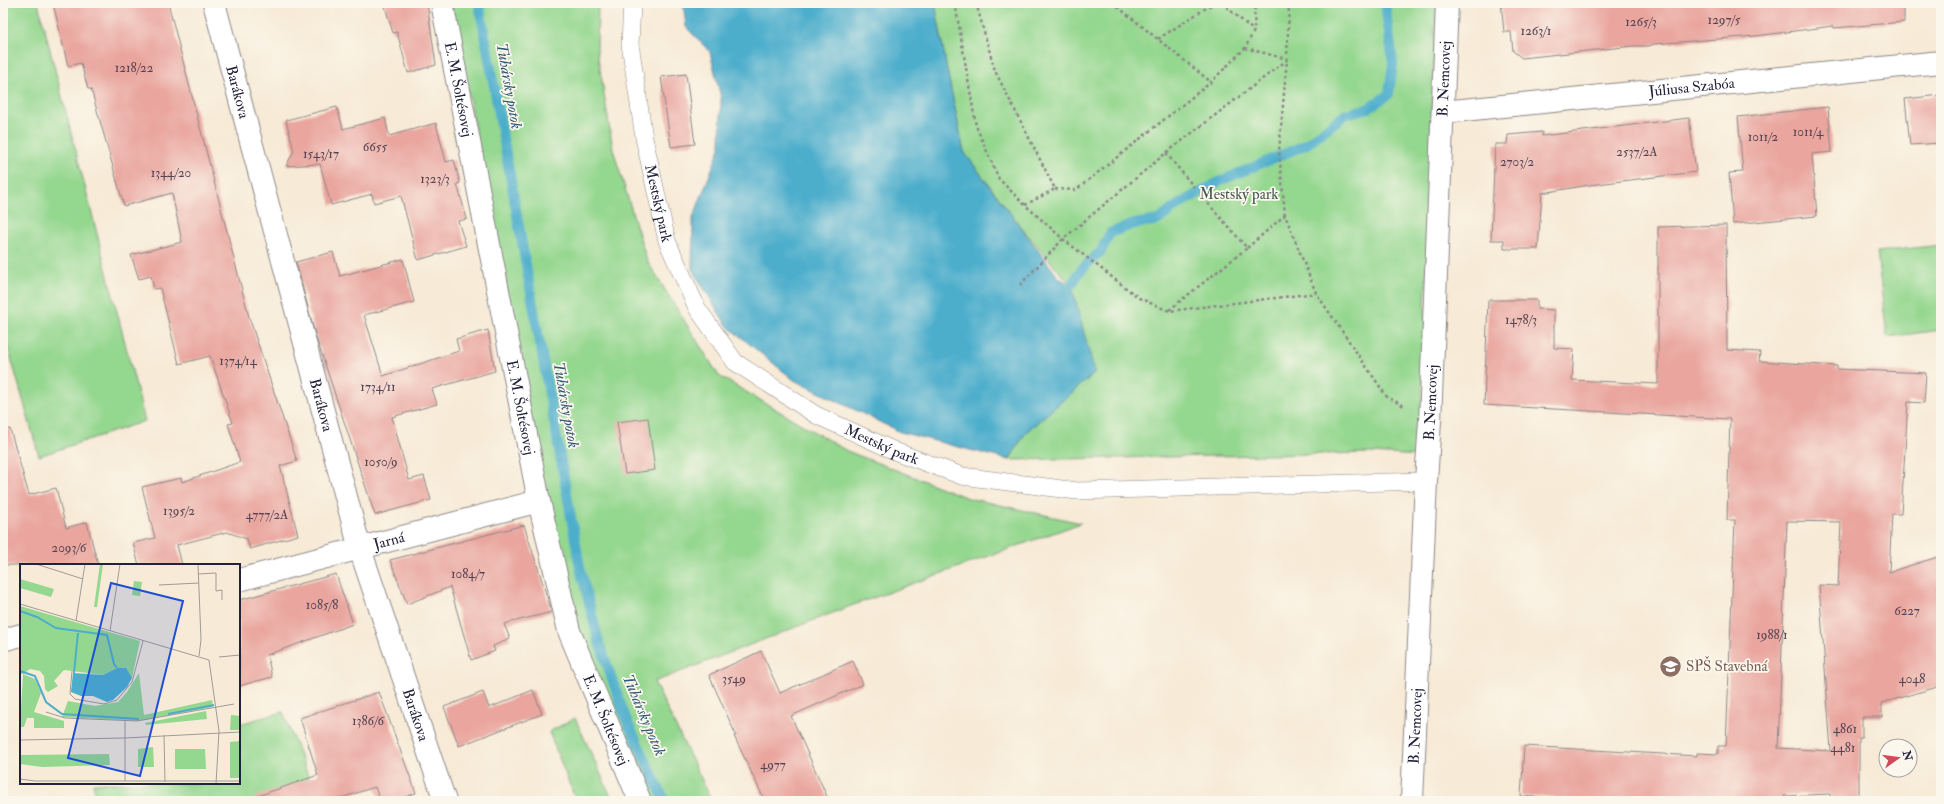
<svg xmlns="http://www.w3.org/2000/svg" width="1944" height="804" font-family="'IM FELL Double Pica',serif">
	<style>
		.green { fill: #94d78f; stroke: #5b7c65 }
		.water { fill: #4daecc; stroke: #386884 }
		.lines { fill: none; stroke-linecap: round; stroke-linejoin: round }
		.stream { stroke: #4daecc; stroke-width: 10 }
		.building { fill: #e9a59e; fill-rule: evenodd }
		.lane-casing { stroke: #8c8688; stroke-width: 18 }
		.street-casing { stroke: #8c8688; stroke-width: 24 }
		.path { stroke: #8c8688; stroke-width: 2.5; stroke-dasharray: 3 3; stroke-linecap: butt }
		.lane { stroke: #fff; stroke-width: 17 }
		.street { stroke: #fff; stroke-width: 22 }
		.labels { text-anchor: middle; dominant-baseline: central; stroke-width: 3.5; stroke-linejoin: round; paint-order: stroke }
		.number-label { font-size: 13px; fill: #544354 }
		.street-label { font-size: 15px; fill: #22223b; stroke: #fbf7ec }
		.park-label { font-size: 15px; fill: #445854; stroke: #fbf7ec }
		.education-label { font-size: 15px; fill: #785e54; stroke: #fbf7ec; text-anchor: start }
		.water-label { font-size: 16px; font-style: italic; fill: #335a75; stroke: #fbf7ec }
		.inset-river { fill: none; stroke: #4daecc; stroke-width: 2 }
		.inset-road { fill: none; stroke: #a29a98; stroke-width: 1 }
		.view { fill: #1d4ed8; fill-opacity: 0.15; stroke: #1d4ed8; stroke-width: 2 }
		.inset-edge { fill: none; stroke: #22223b; stroke-width: 2 }
	</style>
	<rect width="100%" height="100%" fill="#fbf7ec"/>
	<filter id="ink" filterUnits="userSpaceOnUse"><feTurbulence type="fractalNoise" baseFrequency=".025" numOctaves="2"/><feDisplacementMap in="SourceGraphic" scale="8" xChannelSelector="R" yChannelSelector="G"/><feConvolveMatrix kernelMatrix="1 2 1 2 8 2 1 2 1" color-interpolation-filters="sRGB"/></filter>
	<filter id="wash" filterUnits="userSpaceOnUse"><feTurbulence type="fractalNoise" baseFrequency=".012" numOctaves="4" result="noise"/><feDisplacementMap in="SourceGraphic" scale="16" xChannelSelector="R" yChannelSelector="G"/><feGaussianBlur stdDeviation="0.9" result="paint"/><feColorMatrix in="noise" values="0 0 0 0 0 0 0 0 0 0 0 0 0 0 0 0 0 1.4 0 .05"/><feComposite in="paint" operator="in"/></filter>
	<g filter="url(#wash)">
		<rect width="100%" height="100%" fill="#f7ead6"/>
		<!-- green -->
		<path class="green" d="M3 3H38L145 421 39 456 3 330Z
			M451 3H598L597 51 613 149 647 261 719 376 847 451 968 498 1081 523 848 607 654 682 712 801H644L574 645Z
			M935 3H1436L1420 456 1371 453 1009 460 1026 432 1094 373 1071 285 1024 231 964 152 947 70Z
			M1941 245V330L1887 337 1877 252Z
			M283 712 318 801H97L93 783H239V724Z
			M575 718 613 801H576L549 732Z"/>
		<!-- water -->
		<path class="water" d="M683 3H935L947 70 964 152 1059 278 1071 285 1095 373 1026 432 1009 460 900 432 794 380 727 326 692 269 693 218 720 148 721 98 710 52 686 27Z"/>
		<g class="lines">
			<!-- stream -->
			<path class="stream" d="M479 3 580 567 598 639 626 719 665 801
				M1071 285 1082 269 1101 251 1110 233 1134 224 1159 220 1176 206 1218 182 1305 145 1346 114 1369 108 1389 94 1393 63 1385 3"/>
		</g>
		<g id="blocks">
			<!-- building -->
			<path class="building" d="M53 3H168L249 317 297 461 280 466 298 535 250 549 247 539 227 532 177 545 182 565H139L133 543 155 538 142 487 181 478 182 482 240 462 228 424 233 423 210 356 179 364 160 288 154 289 151 276 139 279 131 255 182 242 172 193 124 206 91 89H88L81 63 68 66Z
				M384 3H427L436 65 408 73 397 32 393 33Z
				M1501 3H1904V22L1834 28 1833 26 1756 36 1654 44 1649 46H1633L1522 58 1513 51 1511 32H1504Z
				M686 74 695 144 671 147 661 77Z
				M1941 95V143L1910 145 1905 99Z
				M337 107 343 129 385 118 389 136 436 123 446 162 454 160 460 183 457 184 467 219 458 221 466 246 418 260 401 196 374 203 372 194 331 205 320 164 286 166 294 151 286 120Z
				M1828 107 1832 152 1812 154 1817 216 1733 224 1729 173 1743 172 1738 117Z
				M1689 118 1696 172 1589 185 1542 193 1538 249H1504V240H1491L1495 144H1507L1508 135 1542 132V136Z
				M1726 225 1727 350 1760 352 1759 361 1837 366V369L1926 373 1924 403 1908 402 1901 514H1892L1889 572 1941 556V686L1882 703V717H1862V738H1859V801H1831L1830 794 1784 796V801H1600L1521 796 1524 746 1697 756V753L1718 754V746H1726L1735 520H1727L1730 419 1484 405 1488 300H1537V309L1554 310V348L1574 349 1572 380 1658 384V227ZM1787 521 1841 522 1838 586 1819 585 1831 751 1778 748Z
				M333 252 340 276 403 259 414 302 364 315 383 376 459 351 456 339 488 330 495 371 432 389 437 404 392 417 409 480 424 476 431 500 375 515 315 334 296 262Z
				M648 418 655 470 625 474 617 422Z
				M10 429 29 495 56 488 66 528 87 522 98 565H3V430Z
				M524 525 552 612 504 624 510 639 493 646 495 651 471 660 450 587 407 604 390 560Z
				M336 574 353 624 267 655 272 677 239 686V600Z
				M761 651 780 693 853 661 863 684 791 716 829 801H765L734 736 736 735 709 675Z
				M533 690 542 714 459 746 444 707 483 692 489 708Z
				M379 692 416 793 393 801H380L375 787 332 801H256L255 797 318 775 300 718Z"/>
		</g>
	</g>
	<g filter="url(#ink)">
		<use href="#blocks" fill-opacity="0" stroke="#8c8688" stroke-width="1"/>
		<g class="lines">
			<defs>
				<g id="lane">
					<path id="s1" d="M632 3 630 44 644 138 667 241 697 308 735 362 816 415 897 452 962 476 1077 491 1426 481"/>
				</g>
				<g id="street">
					<path id="s2" d="M214 3 360 549 445 801"/>
					<path id="s3" d="M442 3 539 501 569 631 640 801"/>
					<path id="s4" d="M1443 112 1941 62"/>
					<path id="s5" d="M239 580 539 501"/>
					<path d="M3 640 21 635"/>
					<path id="s6" d="M1412 801 1426 481 1430 421 1447 3"/>
				</g>
			</defs>
			<!-- lane casing -->
			<use href="#lane" class="lane-casing"/>
			<!-- street casing -->
			<use href="#street" class="street-casing"/>
			<!-- path -->
			<path class="path" d="M955 3 976 126 999 179 1025 205 1063 239 1139 298 1169 311 1316 293
				M976 3 995 71 1055 189 1025 205
				M1113 3 1211 82
				M1222 3 1254 31
				M1289 3 1287 59 1279 151 1285 215 1316 293 1387 397 1404 406
				M1158 39 1214 3
				M1245 48 1287 59
				M1166 153 1194 187
				M1055 189 1076 190 1211 82 1245 48 1254 31 1255 3
				M1247 248 1285 215
				M1020 285 1063 239 1166 153 1287 60
				M1169 310 1247 248 1206 201"/>
			<!-- lane -->
			<use href="#lane" class="lane"/>
			<!-- street -->
			<use href="#street" class="street"/>
		</g>
	</g>
	<!-- icons -->
	<defs>
		<symbol id="university-disc" viewBox="-11 -11 22 22"><circle r="9.5" fill="#8d6e63" stroke="#fbf7ec"/><path d="M0-5L7-2L0 1L-7-2ZM-4 1L0 2.5L4 1V4Q0 6-4 4Z" fill="#fff"/></symbol>
	</defs>
	<g fill-rule="evenodd">
		<use href="#university-disc" x="1658" y="654" width="25" height="25"/>
	</g>
	<g class="labels">
		<!-- number labels -->
		<g class="number-label">
			<text x="1724" y="20">1297/5</text>
			<text x="1641" y="22">1265/3</text>
			<text x="1536" y="31">1263/1</text>
			<text x="134" y="68">1218/22</text>
			<text x="1808" y="132">1011/4</text>
			<text x="1763" y="137">1011/2</text>
			<text x="375" y="147">6655</text>
			<text x="1637" y="152">2537/2A</text>
			<text x="321" y="154">1543/17</text>
			<text x="1517" y="162">2703/2</text>
			<text x="171" y="173">1344/20</text>
			<text x="435" y="179">1323/3</text>
			<text x="1521" y="320">1478/3</text>
			<text x="238" y="361">1374/14</text>
			<text x="378" y="387">1734/11</text>
			<text x="381" y="462">1050/9</text>
			<text x="179" y="511">1395/2</text>
			<text x="267" y="515">4777/2A</text>
			<text x="69" y="548">2093/6</text>
			<text x="468" y="574">1084/7</text>
			<text x="322" y="605">1085/8</text>
			<text x="1907" y="611">6227</text>
			<text x="1772" y="635">1988/1</text>
			<text x="734" y="679">3549</text>
			<text x="1912" y="679">4048</text>
			<text x="368" y="721">1386/6</text>
			<text x="1845" y="729">4861</text>
			<text x="1843" y="748">4481</text>
			<text x="773" y="765">4977</text>
		</g>
		<!-- street labels -->
		<g class="street-label">
			<text stroke="none"><textPath href="#s6" startOffset="723">B. Nemcovej</textPath></text>
			<text stroke="none"><textPath href="#s4" startOffset="250">Júliusa Szabóa</textPath></text>
			<text stroke="none"><textPath href="#s3" startOffset="88">E. M. Šoltésovej</textPath></text>
			<text stroke="none"><textPath href="#s2" startOffset="92">Barákova</textPath></text>
			<text stroke="none"><textPath href="#s1" startOffset="203">Mestský park</textPath></text>
			<text stroke="none"><textPath href="#s6" startOffset="399">B. Nemcovej</textPath></text>
			<text stroke="none"><textPath href="#s2" startOffset="416">Barákova</textPath></text>
			<text stroke="none"><textPath href="#s3" startOffset="412">E. M. Šoltésovej</textPath></text>
			<text stroke="none"><textPath href="#s1" startOffset="550">Mestský park</textPath></text>
			<text stroke="none"><textPath href="#s5" startOffset="155">Jarná</textPath></text>
			<text stroke="none"><textPath href="#s2" startOffset="740">Barákova</textPath></text>
			<text stroke="none"><textPath href="#s3" startOffset="737">E. M. Šoltésovej</textPath></text>
			<text stroke="none"><textPath href="#s6" startOffset="75">B. Nemcovej</textPath></text>
		</g>
		<!-- park labels -->
		<g class="park-label">
			<text x="1239" y="194">Mestský park</text>
		</g>
		<!-- education labels -->
		<g class="education-label">
			<text x="1686" y="666">SPŠ Stavebná</text>
		</g>
		<!-- water labels -->
		<g class="water-label">
			<text transform="translate(509 86) rotate(80)">Tuhársky potok</text>
			<text transform="translate(566 405) rotate(80)">Tuhársky potok</text>
			<text transform="translate(644 715) rotate(67)">Tuhársky potok</text>
		</g>
	</g>
	<!-- overview -->
	<g transform="translate(20 564)">
		<rect width="220" height="220" fill="#f7ead6"/>
		<path d="M80 0H83L77 43H74ZM0 15 34 25 31 33 0 24ZM114 17 122 18 120 32 112 31ZM0 42 120 77 112 114 97 104 83 111 44 106 34 117 38 122 28 128 25 125 24 112 20 107 10 105 3 110 15 115 21 129 14 148 44 157V164H14V154H7L4 163H0L3 110H0ZM119 109 124 151 192 136 193 143 119 157 42 153 48 137 75 142 98 138 107 128ZM186 147 187 155 126 161 125 159ZM211 151 220 152V166H210ZM220 177V214H210V178ZM133 183 134 203H118V185ZM155 185H185L186 205H155ZM89 190 90 201 22 203 0 200V191Z" fill="#94d78f"/>
		<path d="M97 104H106L112 114 107 123 93 136 87 138 73 132H61L51 128 53 109 83 111Z" fill="#4daecc"/>
		<path class="inset-river" d="M0 47 17 53 36 64 87 71 94 100 97 104M0 107 15 112 26 138 42 150 119 155M54 109 58 69M148 150 194 141"/>
		<path class="inset-road" d="M16 0 63 15M178 0 181 76 179 92M178 10 196 9V27L202 26V36M139 21 179 19M0 40 189 96 199 167 196 220M56 57 65 0M90 67 100 0M199 93 220 91M52 107 50 130 55 135 84 140 97 136 112 118 123 77M26 148 45 154 117 157 214 140M105 157V217M144 171 145 218M0 176 105 174 220 168M0 215 15 217H220"/>
		<path class="view" d="M91 19 163 37 120 212 48 194Z"/>
		<rect width="220" height="220" class="inset-edge"/>
	</g>
	<!-- margin -->
	<rect width="1944" height="804" fill="none" stroke="#fbf7ec" stroke-width="16"/>
	<!-- north arrow -->
	<g transform="translate(1898 758) rotate(76)"><circle r="19" fill="#fbf7ec" stroke="#a4a2a5"/>
	<path d="M0-3L7 15L0 10L-7 15Z" fill="#d1495b"/>
	<text y="-6" font-size="11" font-weight="bold" text-anchor="middle" fill="#22223b">N</text>
	</g>
</svg>
